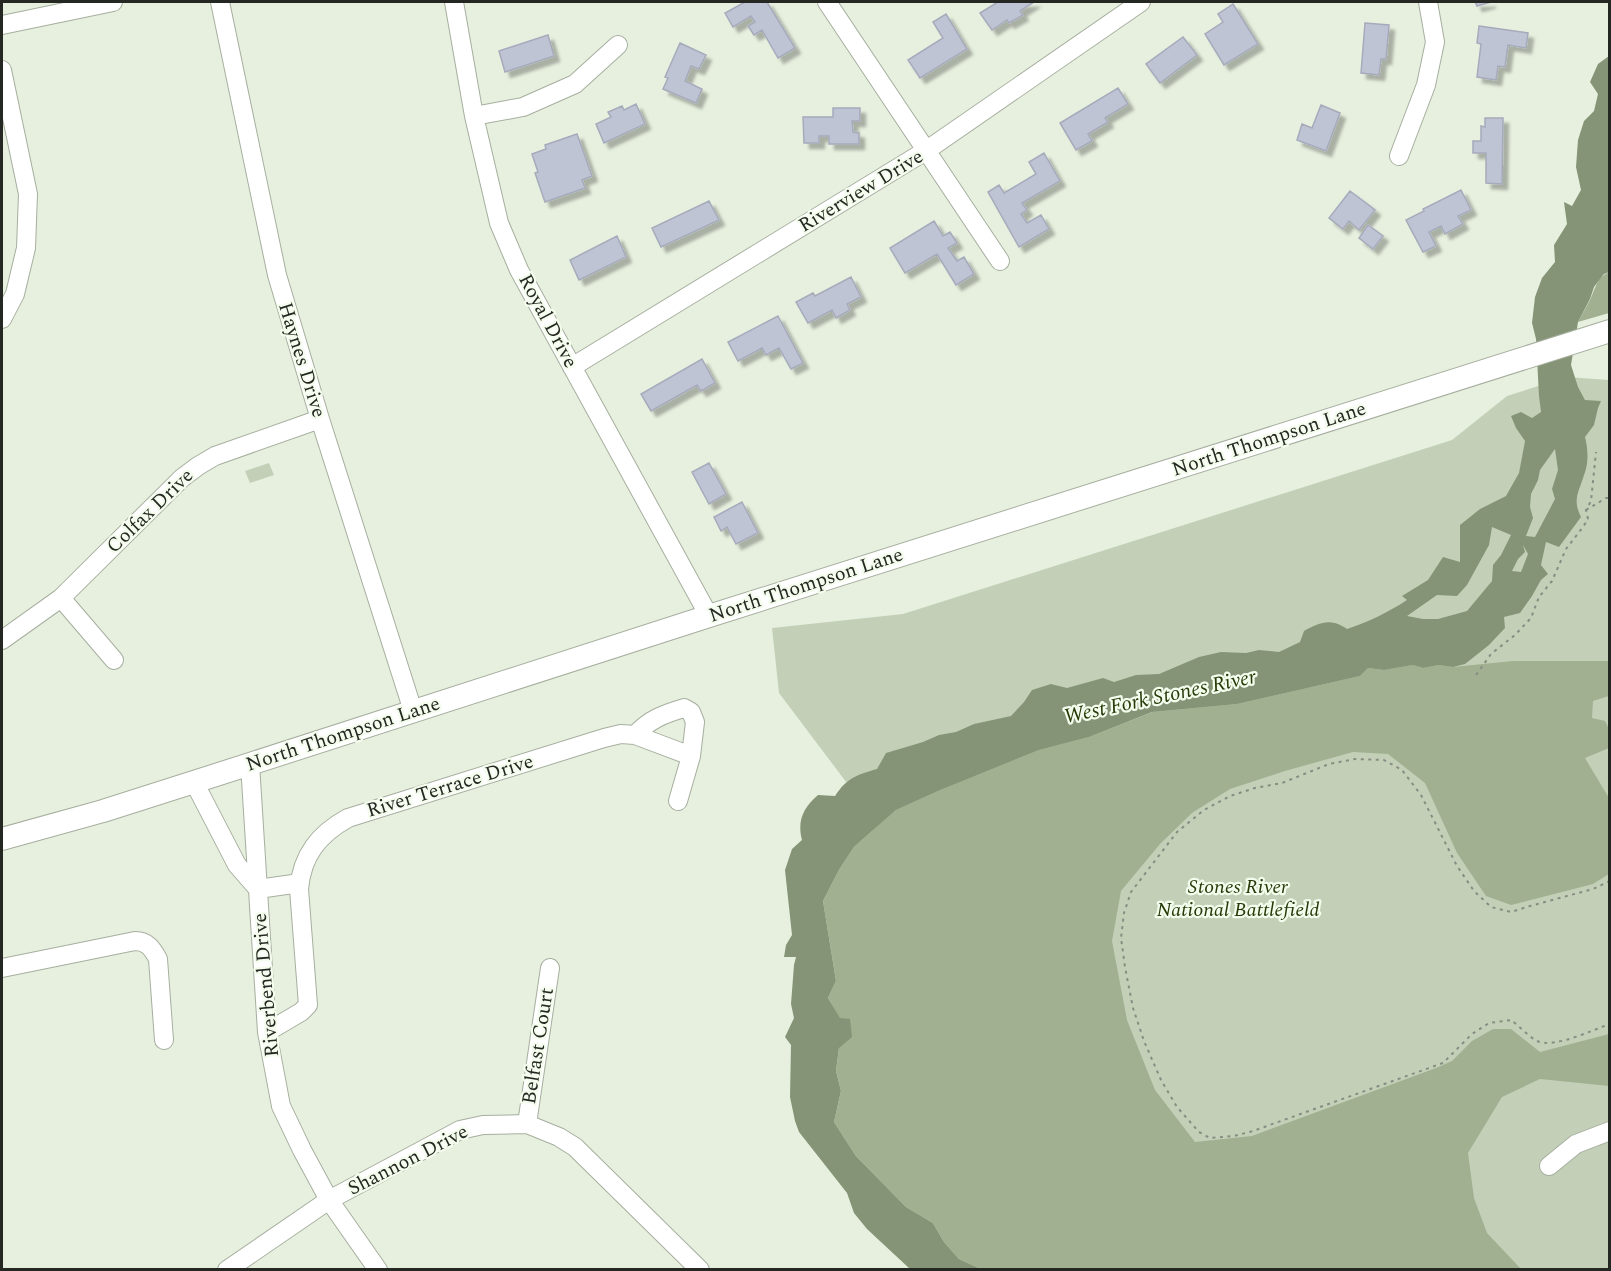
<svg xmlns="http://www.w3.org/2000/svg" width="1611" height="1271" font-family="Spectral,serif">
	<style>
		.green { fill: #c3d0b7 }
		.forest { fill: #a0b091 }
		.water { fill: #859476; fill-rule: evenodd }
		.building { fill: #bfc4d4; stroke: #a6aabb; stroke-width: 1.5; filter: url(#shadow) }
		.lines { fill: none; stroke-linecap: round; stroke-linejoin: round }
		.minor-casing { stroke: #a6af9f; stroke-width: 20 }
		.major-casing { stroke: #a6af9f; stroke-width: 24 }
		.path { stroke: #878d82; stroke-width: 2; stroke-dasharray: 3 4.5; stroke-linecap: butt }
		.minor { stroke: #fff; stroke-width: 18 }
		.major { stroke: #fff; stroke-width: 22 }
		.labels { text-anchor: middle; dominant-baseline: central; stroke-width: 4.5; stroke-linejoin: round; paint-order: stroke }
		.street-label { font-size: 20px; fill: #252822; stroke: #f4fded }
		.park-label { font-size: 20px; font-style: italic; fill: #263b09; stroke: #f4fded }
		.water-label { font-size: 21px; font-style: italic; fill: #263b08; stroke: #f4fded }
	</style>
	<defs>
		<filter id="shadow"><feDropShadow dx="5.5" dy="5.5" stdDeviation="1.5" flood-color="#0004"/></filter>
	</defs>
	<rect width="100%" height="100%" fill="#e7f0df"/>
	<!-- green -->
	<path class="green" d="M1567 377 1609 380V1269H999L871 815 779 693 772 628 903 614 1452 440 1507 396Z
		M269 463 274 475 250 483 245 471Z"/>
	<!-- forest -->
	<path class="forest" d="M1609 272V313L1578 322C1582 315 1586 307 1590 300 1595 289 1597 277 1609 272Z
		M1513 661H1609V696L1593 701 1592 718 1605 721 1609 729V748L1585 758 1609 798V874L1593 884 1511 905 1486 896 1457 853 1425 783 1388 754 1353 752 1285 771 1230 789 1192 813 1160 844 1121 891 1112 941 1127 1020 1155 1090 1195 1142 1252 1136 1436 1068 1452 1061 1472 1041 1493 1029H1511L1540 1052 1609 1034V1086L1540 1079 1502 1097 1468 1153 1474 1198 1487 1233 1521 1269 981 1270 959 1259 944 1242 933 1223 906 1207 856 1156 834 1122 841 1091 836 1071 839 1048 840 1019 828 998 836 981 823 901 839 870 854 847 896 810 938 791 1039 750 1089 737 1153 712 1237 704 1360 676 1368 668 1384 670 1413 665 1423 668 1439 665 1453 667Z"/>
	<!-- water -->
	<path class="water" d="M1609 56V272L1604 274 1594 287 1590 299 1578 322 1571 365 1578 387 1585 400 1601 401 1598 408 1594 425 1585 437C1588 449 1589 463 1584 475 1579 492 1572 499 1581 517L1559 547 1546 542 1541 565 1548 574 1541 580 1532 596 1520 613 1504 617 1505 628 1489 645 1465 664 1453 667 1439 665 1423 668 1413 665 1384 670 1368 668 1360 676 1237 704 1152 712 1089 737 1039 750 938 791 896 810 854 847 839 870 823 901 836 981 828 998 840 1018 850 1019 852 1037 839 1048 836 1071 841 1091 834 1122 856 1156 906 1207 933 1223 944 1242 959 1259 980 1269H910L867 1229 854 1213 847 1193 799 1132 795 1121 790 1097 791 1045 785 1037 794 1018 791 1004 794 965 796 957H784L786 945 792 935 785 870 792 849 802 840C797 821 803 808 818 795L835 796C847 778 856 775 877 769L886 753 923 742 939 735 956 732 974 724 1011 716 1024 702 1032 690 1051 684 1067 688 1103 678 1114 682 1136 675 1159 674 1199 657 1221 652 1246 653 1259 650 1279 652 1300 642 1304 631C1320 622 1331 618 1347 629 1368 622 1389 612 1407 600L1402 596 1428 580 1443 557 1460 562V525L1480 509 1506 496 1519 473 1525 441 1516 428 1511 416 1521 412 1532 418 1541 412 1539 396 1536 339 1532 323 1535 297 1542 278 1555 262 1554 245 1567 224 1564 202 1572 206 1581 190 1576 167 1578 140 1584 121 1594 111 1598 94 1590 82 1598 64ZM1555 449 1558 470 1552 489 1555 499 1535 537 1526 536 1533 518 1530 507 1531 494 1538 480 1540 470ZM1492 527 1511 535 1501 555 1493 565 1492 581 1467 611 1438 619H1423L1407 616 1437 595 1457 596 1467 585 1489 545ZM1523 545 1528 554 1521 572 1512 571 1518 559 1525 552Z"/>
	<!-- building -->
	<path class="building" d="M745 2H767L795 48 778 58 762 30 754 35 748 26 755 22 751 16 733 27 725 13Z
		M998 2H997H1034L1020 11 1023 15 1009 23 1007 20 992 30 980 13Z
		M1475 2H1491L1477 6Z
		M1233 4 1258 44 1224 65 1205 34 1223 22 1218 14Z
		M946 14 967 49 920 78 908 60 943 38 933 22Z
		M1365 23 1389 25 1386 59H1381L1379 75 1361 73Z
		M1479 26 1528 33 1526 48 1508 45 1505 67 1498 66 1496 80 1477 77 1481 44 1477 43Z
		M548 35 554 56 505 72 499 51Z
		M1183 37 1197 55 1160 83 1146 64Z
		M680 43 706 55 699 69 691 66 685 81 702 89 696 103 663 89 668 78 665 77Z
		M1118 88 1128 104 1105 118 1108 122 1088 134 1092 141 1076 150 1060 123Z
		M636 104 645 124 604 143 596 124 611 117 608 112 622 106 624 110Z
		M1321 105 1340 113 1326 151 1297 140 1302 124 1312 128Z
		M833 108H860V121H852L853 132 859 133V144H829V136H819V143H804L803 117H833Z
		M1485 118H1503L1502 184 1486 183V153H1473V141H1481V126L1485 127Z
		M577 134 592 176 582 180 585 188 545 202 535 173 538 172 532 154 546 149 545 145Z
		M1044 153 1060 181 1022 203 1027 210 1021 214 1027 223 1041 215 1049 229 1019 247 988 192 999 185 1004 193 1036 174 1029 162Z
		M1461 190 1471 210 1458 216 1463 224 1445 234 1441 226 1429 232 1436 246 1423 252 1406 220 1424 211 1423 209Z
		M1350 191 1375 210 1359 230 1349 221 1343 229 1329 218Z
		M709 201 719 220 661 247 652 228Z
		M934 221 943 236 950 232 957 243 948 248 957 261 964 257 974 274 956 285 937 254 905 273 890 248Z
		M1368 225 1383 236 1373 249 1359 238Z
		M617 236 626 257 579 280 570 260Z
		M851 277 861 297 847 304 850 310 836 318 832 310 808 323 796 302 813 293 815 296Z
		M778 316 803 363 791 369 779 348 766 355 762 348 738 361 728 342Z
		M702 359 715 383 701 391 697 385 651 411 641 394Z
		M709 463 726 494 709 504 692 472Z
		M742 502 758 533 736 544 727 527 721 531 714 517Z"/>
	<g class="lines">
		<defs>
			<path id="minor" d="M220 2 277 275 320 419 413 711
				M454 2 474 116 499 223 519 270 709 616
				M827 2 1000 261
				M2 25 113 2
				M2 70 28 194 26 248 15 294 2 319
				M474 116 523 107 575 84 618 45
				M1399 156 1426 85 1435 42 1428 2
				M572 367 927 150 1141 2
				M61 598 114 660
				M2 640 61 598 182 478 198 466 215 456 320 419
				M635 735C650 719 664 714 684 708L691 712 695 722 691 756
				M250 764 267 1032 281 1106 302 1150 329 1200 378 1270
				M194 782 237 865 258 889
				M258 889 300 883
				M2 968 135 941C147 941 152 948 158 959L164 1040
				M267 1032 301 1012 308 1005 299 889C302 855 319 834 348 818L604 738 621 734 635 735 691 756 678 801
				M527 1124 550 968
				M1549 1166 1576 1144 1610 1131
				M227 1270 329 1200 460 1130 483 1125 527 1124 559 1137 575 1147 700 1270"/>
			<path id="major" d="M2 839 103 811 219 774 709 616 1610 331"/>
		</defs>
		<!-- minor casing -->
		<use href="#minor" class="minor-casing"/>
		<!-- major casing -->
		<use href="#major" class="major-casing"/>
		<!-- path -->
		<path class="path" d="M1586 510 1606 498H1610
			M1476 675 1491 654 1515 635 1531 618 1539 597 1552 581 1566 549 1583 527 1588 519 1586 510 1591 501 1596 452
			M1610 881 1593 889 1530 906 1511 912 1491 907 1474 891 1457 866 1421 795 1402 770 1384 760 1355 759 1329 764 1282 783 1255 788 1230 796 1204 810 1177 832 1131 892 1124 913 1121 938 1125 967 1133 1008 1144 1041 1161 1080 1177 1107 1199 1132 1210 1138 1234 1136 1253 1131 1443 1063 1472 1034 1489 1023 1511 1020C1519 1026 1528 1036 1537 1041 1554 1049 1592 1030 1610 1024"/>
		<!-- minor -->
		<use href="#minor" class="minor"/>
		<!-- major -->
		<use href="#major" class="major"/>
	</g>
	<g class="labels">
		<!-- street labels -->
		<g class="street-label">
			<text transform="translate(861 191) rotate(-31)">Riverview Drive</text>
			<text transform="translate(548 321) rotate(62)">Royal Drive</text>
			<text transform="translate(302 360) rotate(73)">Haynes Drive</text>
			<text transform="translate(1269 439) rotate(-18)">North Thompson Lane</text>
			<text transform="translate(150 511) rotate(-44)">Colfax Drive</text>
			<text transform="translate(806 585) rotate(-18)">North Thompson Lane</text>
			<text transform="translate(343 734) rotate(-18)">North Thompson Lane</text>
			<text transform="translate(450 786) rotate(-17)">River Terrace Drive</text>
			<text transform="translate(266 985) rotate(-95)">Riverbend Drive</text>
			<text transform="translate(538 1046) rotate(-81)">Belfast Court</text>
			<text transform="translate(408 1160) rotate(-27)">Shannon Drive</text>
		</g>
		<!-- park labels -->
		<g class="park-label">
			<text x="1238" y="887">Stones River<tspan x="1238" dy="23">National Battlefield</tspan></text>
		</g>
		<!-- water labels -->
		<g class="water-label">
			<text transform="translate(1160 697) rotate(-12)">West Fork Stones River</text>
		</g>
	</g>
	<!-- border -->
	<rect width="1611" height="1271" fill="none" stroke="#252822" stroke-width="6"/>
</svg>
